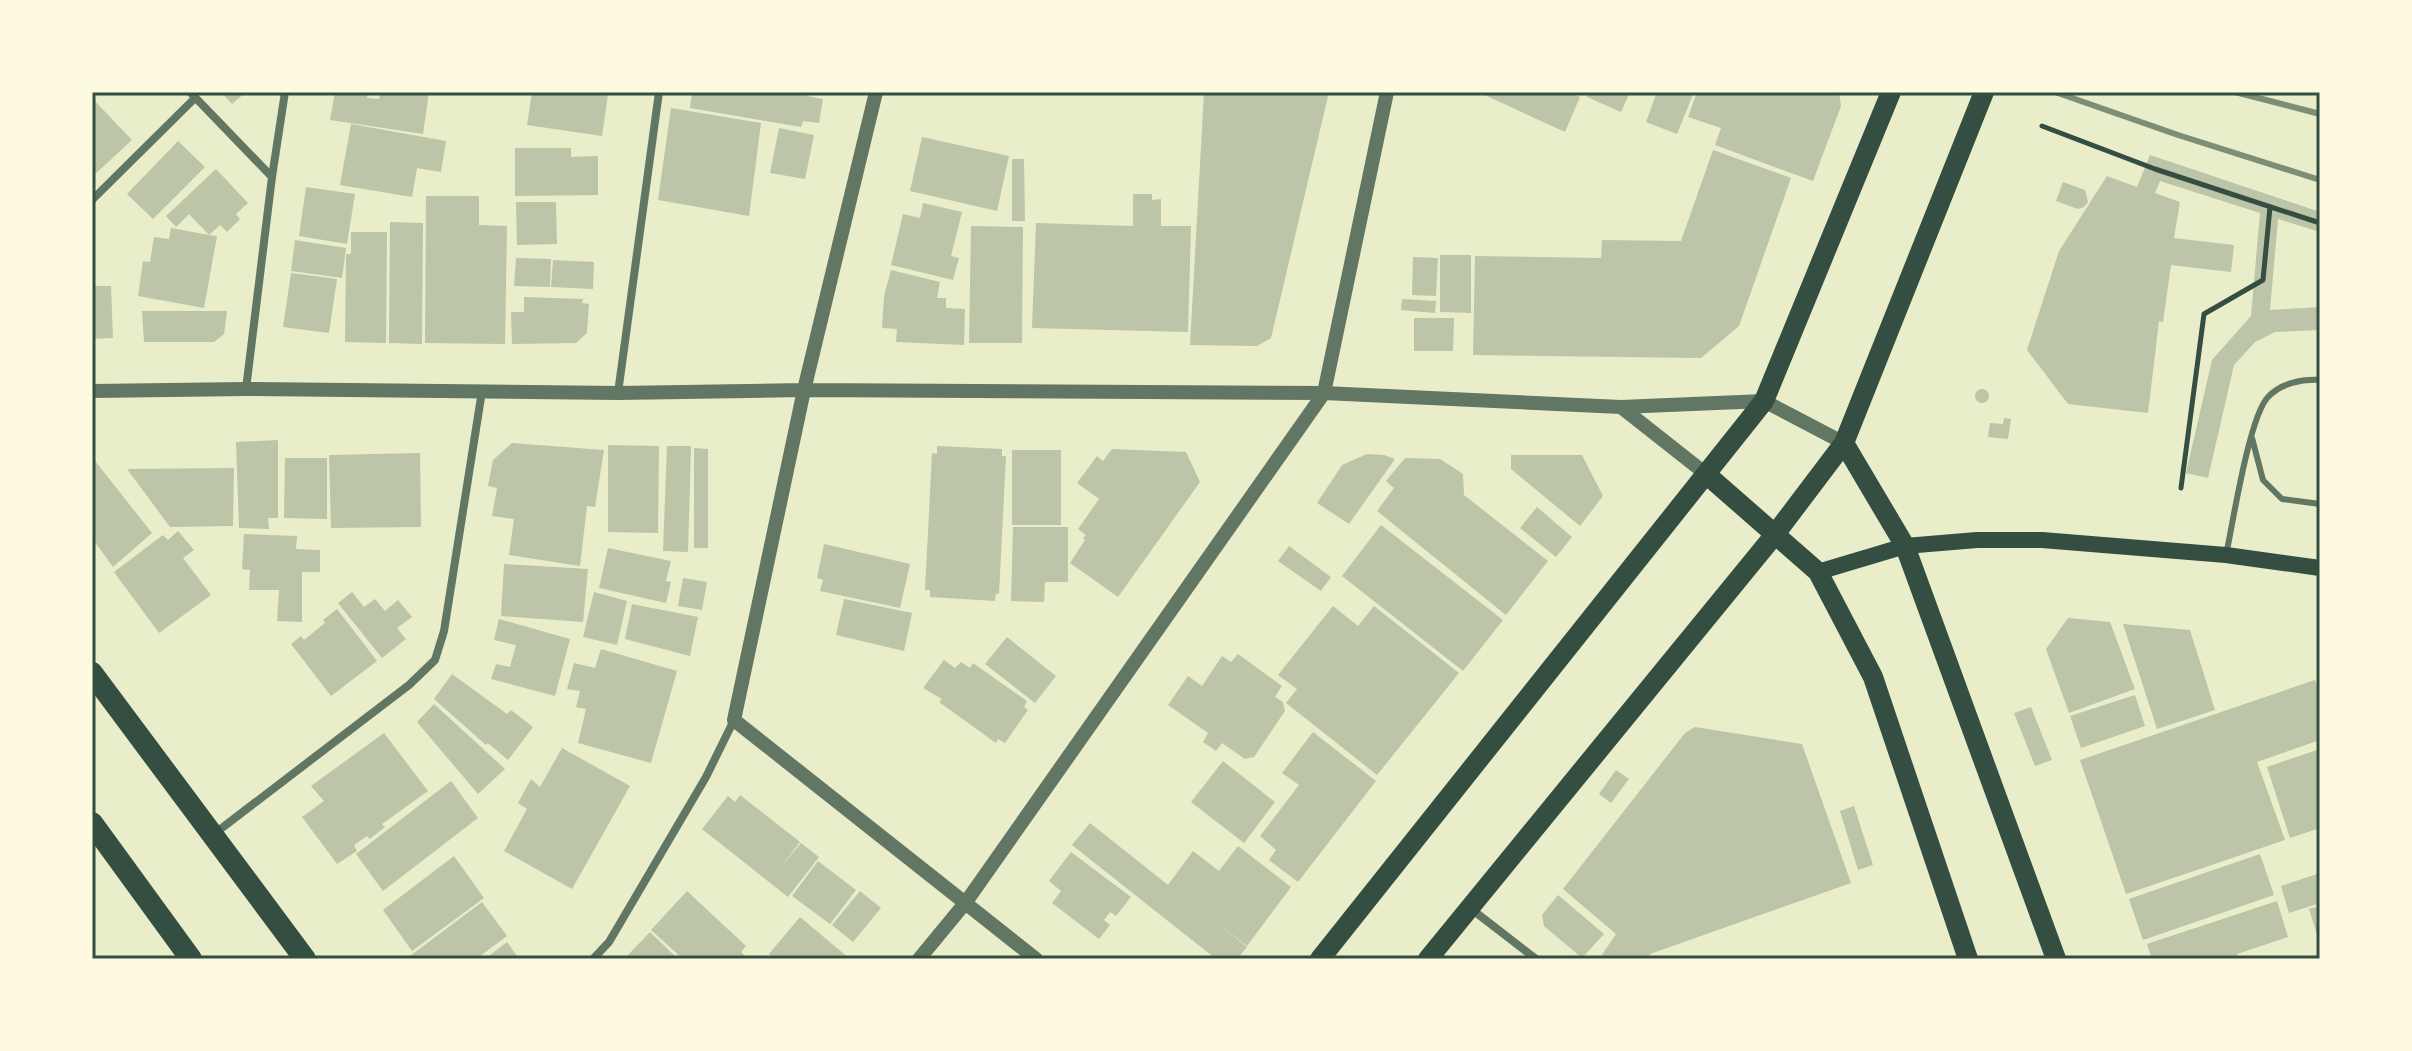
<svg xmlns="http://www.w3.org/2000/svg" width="2412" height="1051" font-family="'Asap Condensed',sans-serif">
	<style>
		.building { fill: #bcc5a7 }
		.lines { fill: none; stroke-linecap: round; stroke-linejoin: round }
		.path { stroke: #344e41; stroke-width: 5 }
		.service { stroke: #617663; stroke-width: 6 }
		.minor { stroke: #617663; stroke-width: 8 }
		.tertiary { stroke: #617663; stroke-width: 14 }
		.secondary { stroke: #344e41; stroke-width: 16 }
		.primary { stroke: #344e41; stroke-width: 20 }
		.trunk { stroke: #344e41; stroke-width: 22 }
		.rail { stroke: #7c8e77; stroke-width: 6 }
		.neatline { fill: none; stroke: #344e41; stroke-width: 3 }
	</style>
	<rect width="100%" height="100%" fill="#e9edc9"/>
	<!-- building -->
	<path class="building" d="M221 92H246L232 104Z
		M335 92H368L367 98 379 99 380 92H429L423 134 330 120Z
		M532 92H592L608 94 602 136 527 125Z
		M692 92H808L807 96 823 99 819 123 803 121 801 127 690 108Z
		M1204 92H1329L1271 338 1257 346 1190 345Z
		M1478 92H1569L1580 97 1565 132Z
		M1589 92H1630L1621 112 1587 97Z
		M1657 92H1694L1677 134 1646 122Z
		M1697 92H1839L1841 106 1813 181 1715 145 1721 128 1688 117Z
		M92 98 132 140 92 177Z
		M671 108 761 123 749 216 658 200Z
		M351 124 446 141 441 172 417 168 412 197 340 185Z
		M779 128 814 135 805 179 770 173Z
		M922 137 1009 156 997 211 910 191Z
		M178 141 205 167 153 219 127 194Z
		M515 148H571V157L598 156V195L515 196Z
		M1713 150 1791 178 1739 326 1701 358 1473 355 1475 256 1601 258 1602 240 1681 241Z
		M2150 155 2320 212V232L2278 219 2270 310 2320 307V330L2275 332 2255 342 2234 365 2208 478 2186 473 2212 360 2251 316 2260 213 2160 181 2155 193 2180 202 2174 238 2234 245 2231 272 2171 265 2163 322 2159 321 2148 413 2068 404 2027 350 2059 251 2107 176 2137 187Z
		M1012 159H1024L1025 221H1012Z
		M216 169 248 203 236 214 240 219 227 232 220 225 209 235 217 236 204 308 138 296 143 261 150 262 154 237 169 239 171 228 209 235 189 214 176 227 166 216Z
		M2063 182 2085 190 2088 202 2084 207 2078 209 2056 201Z
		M306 187 355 194 347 244 299 236Z
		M1133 194H1152V200L1161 199V226H1191L1188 332 1032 328 1036 223 1133 226Z
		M426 196H479V225L507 226 505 344 425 343Z
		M516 202H556L557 244 517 245Z
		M923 203 962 212 951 256 959 258 953 280 891 265 903 214 920 218Z
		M390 222 423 223 422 344 389 343Z
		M971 226 1023 227 1022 343H969Z
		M351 232H387L386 343 345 342 346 254H351Z
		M295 240 346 248 342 278 291 271Z
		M1440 255H1471V313L1440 312Z
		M1413 257 1438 258 1436 296 1412 295Z
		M516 258 551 259 550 287 514 286Z
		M553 260 594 262 593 289 551 287Z
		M891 270 940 282 937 298H946V308L965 309 964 345 896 342 897 329 882 328 884 296Z
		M291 273 337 279 329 333 283 327Z
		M92 286H111L113 338 92 339Z
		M524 297 583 299 582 303 589 304 587 333 576 343 512 344 511 312H524Z
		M1402 299 1436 301 1435 313 1401 310Z
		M142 311H227L224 334 214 342H144Z
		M1414 318H1454L1453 351H1414Z
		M1975 396a7 7 0 1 1 14 0a7 7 0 1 1-14 0Z
		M2004 418 2011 419 2008 439 1988 437 1990 423 2003 424Z
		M278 440V518H268L269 529 239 528 236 442Z
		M512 443 604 450 595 507 587 506 580 566 509 555 514 519 492 516 497 488 488 486 493 460Z
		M608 445 659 446 658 533 608 532Z
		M667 446H691L688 552 663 551Z
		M937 446 1002 449V456H1006L999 594 996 593 995 601 930 597V590H925L932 453 937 454Z
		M694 448 708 449V548H694Z
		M1112 449 1186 452 1200 482 1118 597 1070 563 1085 540 1083 538 1086 535 1078 529 1099 499 1077 483 1097 456 1103 461Z
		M1012 450H1061V525H1012Z
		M420 453 421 527 331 528 329 455Z
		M1367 454 1384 455 1395 459 1349 524 1317 503 1342 465Z
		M1511 455H1582L1603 496 1580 526 1511 469Z
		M92 457 152 533 113 567 92 538Z
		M285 458H327V519L284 518Z
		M1405 458 1440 459 1463 474 1464 495 1548 561 1506 615 1377 511 1394 488 1386 481Z
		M234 468 233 526 170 527 127 469Z
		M1537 507 1572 537 1556 557 1520 528Z
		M1381 525 1503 620 1463 671 1342 576Z
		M1013 527H1068V582H1045L1044 602 1011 601Z
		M178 531 194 550 183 558 211 595 159 633 114 572 163 535 168 540Z
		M244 534 297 536 296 549 320 550V572H302V622L277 621 279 590H249L250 570 242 569Z
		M824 544 910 564 900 608 820 591 823 580 817 578Z
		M1289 546 1331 577 1321 591 1278 561Z
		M608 548 671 561 666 581 671 582 666 603 599 588Z
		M504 564 588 569 583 622 501 616Z
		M683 578 707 582 702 610 678 606Z
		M352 592 364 607 375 599 385 611 398 600 412 617 397 628 406 639 382 658 338 603Z
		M594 592 627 601 617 645 583 637Z
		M844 599 912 613 904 651 836 635Z
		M632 604 698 617 690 656 625 639Z
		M1333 606 1358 626 1374 606 1459 673 1377 775 1286 703 1297 689 1278 675Z
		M337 609 377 661 331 696 291 644 301 636 304 640 325 623 323 620Z
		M2068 618 2110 622 2135 689 2069 713 2046 649Z
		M499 619 570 639 555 696 491 679 496 664 510 667 516 645 494 640Z
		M2123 624 2190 630 2215 710 2157 729Z
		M1007 637 1056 676 1035 703 985 664Z
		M601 649 677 671 651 763 578 743 586 709 576 707 580 691 567 689 574 663 595 668Z
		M1238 654 1282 686 1275 697 1283 702 1285 711 1254 757 1245 759 1222 743 1216 751 1203 742 1208 733 1168 705 1188 676 1202 686 1222 656 1231 662Z
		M944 660 955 668 961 662 970 668 973 663 1027 701 1024 707 1028 710 1005 743 998 739 996 743 939 702 942 699 923 688Z
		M452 674 507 714 511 710 533 727 508 760 488 743 486 745 434 699Z
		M2315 680 2320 695V740L2257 762 2285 840 2126 894 2080 760Z
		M2135 695 2145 726 2081 748 2070 716Z
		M434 704 505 769 478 794 417 722Z
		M2031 707 2052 760 2035 766 2014 713Z
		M1695 727 1802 744 1851 883 1650 954 1646 959H1599L1616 934 1563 889 1685 733Z
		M1313 732 1376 781 1298 882 1269 860 1276 850 1260 836 1299 785 1282 773Z
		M384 733 428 791 382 824 385 827 370 839 367 836 354 845 357 851 337 864 302 817 324 801 311 786Z
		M562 748 630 786 572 889 504 851 527 809 518 803 531 779 540 787Z
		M2320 749V828L2290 838 2267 767Z
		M1223 761 1275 802 1244 843 1191 802Z
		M1616 770 1629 779 1611 803 1599 794Z
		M451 781 478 818 383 891 356 854Z
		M740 795 800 842 780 868 801 843 819 857 788 897 702 829 728 796 735 802Z
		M1854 806 1873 865 1858 870 1840 811Z
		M1090 823 1168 885 1193 851 1219 871 1238 846 1291 887 1247 946 1217 923 1247 947 1237 959H1216L1072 845Z
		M1071 852 1131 897 1116 916 1110 912 1104 920 1110 925 1099 939 1052 903 1061 891 1049 881Z
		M2260 854 2274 895 2143 940 2129 899Z
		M454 856 484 898 412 951 383 910Z
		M818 861 856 890 830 924 792 896Z
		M2320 873V903L2289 913 2281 886Z
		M687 891 746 946 741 952 748 959H683L651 930Z
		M860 891 881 908 853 942 832 925Z
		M1558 895 1604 934 1582 958 1544 926 1542 915Z
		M2277 901 2288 937 2237 954 2238 959H2152L2147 944Z
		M482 902 507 936 476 959H406Z
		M2320 906V941H2319L2309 909Z
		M800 917 850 959H775L769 954Z
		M650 932 678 959H631L628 955Z
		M507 942 519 959H485Z"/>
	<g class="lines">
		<!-- path -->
		<path class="path" d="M2042 126 2155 169 2320 223
			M2181 488 2204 314 2263 280 2270 207"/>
		<!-- service -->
		<path class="service" d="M2252 438 2263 480 2282 499 2320 504
			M2226 555C2233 523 2249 417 2268 397 2281 383 2302 379 2320 380"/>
		<!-- minor -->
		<path class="minor" d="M190 92 272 177
			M92 200 195 98
			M246 389 272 177 285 92
			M618 393 659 92
			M214 834 409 685 435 660 444 631 482 391
			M1470 908 1536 959
			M593 959 609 942 706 777 734 720"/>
		<!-- tertiary -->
		<path class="tertiary" d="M876 92 804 390 734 720 1036 959
			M92 391 246 389 618 393 804 390 1324 393 1621 407 1764 401 1844 443
			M1621 407 1706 474
			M919 959 966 902 1324 393 1387 92"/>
		<!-- secondary -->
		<path class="secondary" d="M1818 572 1905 546 1977 540H2042L2226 555 2320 568"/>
		<!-- primary -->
		<path class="primary" d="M1844 443 1905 546 2056 959
			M1706 474 1818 572 1873 677 1968 959
			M1320 959 1764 401 1891 92
			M1428 959 1776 533 1844 443 1984 92"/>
		<!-- trunk -->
		<path class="trunk" d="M92 673 305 959
			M92 823 191 959"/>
		<!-- rail -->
		<path class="rail" d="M2055 92 2178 135 2320 180
			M2235 92 2320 114"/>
	</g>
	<!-- border -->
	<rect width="2412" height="1051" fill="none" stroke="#fefae0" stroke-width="188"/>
	<rect x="94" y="94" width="2224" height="863" class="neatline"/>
</svg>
